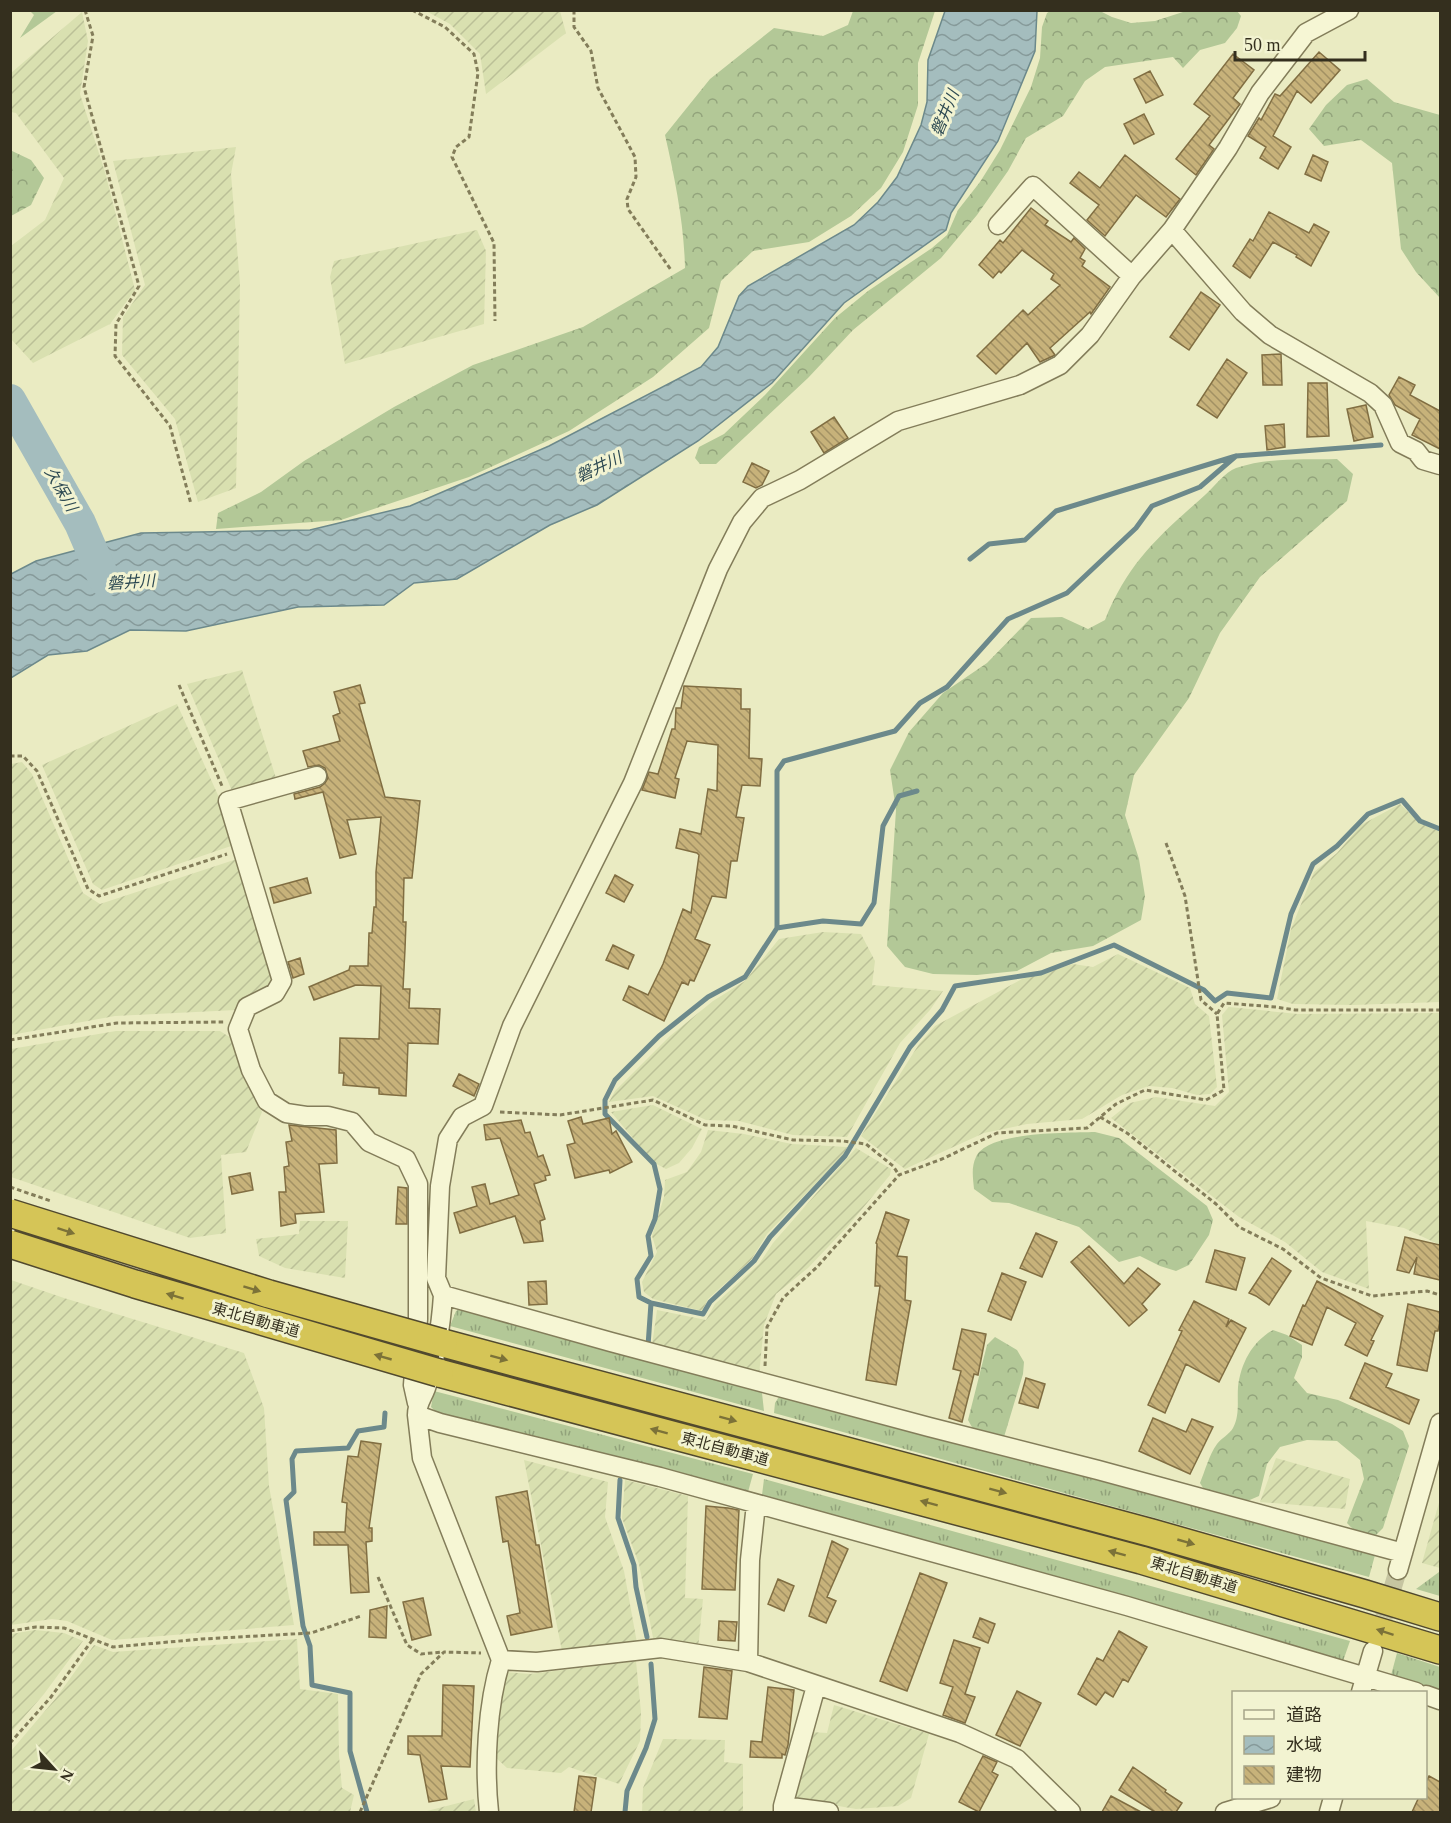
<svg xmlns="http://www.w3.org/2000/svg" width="1451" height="1823" font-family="'Times New Roman','Noto Sans JP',serif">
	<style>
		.farmland { fill: url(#farmland-furrows) }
		.grass { fill: url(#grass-tufts) }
		.forest { fill: url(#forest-crowns) }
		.water { fill: url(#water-waves); stroke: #6c898b; stroke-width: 1.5 }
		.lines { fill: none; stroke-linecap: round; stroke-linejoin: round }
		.stream { stroke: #6c898b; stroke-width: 5 }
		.river { stroke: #a4bdbe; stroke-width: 32 }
		.building { fill: url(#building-back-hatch); stroke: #816e42; stroke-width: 1.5 }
		.minor-tunnel { stroke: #c6c5a1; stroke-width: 18; stroke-dasharray: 18 9; stroke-linecap: butt }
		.minor-casing { stroke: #837d5a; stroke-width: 21 }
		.highway-casing { stroke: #51492e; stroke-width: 30 }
		.path { stroke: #837d5a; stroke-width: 3; stroke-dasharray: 4.5 3; stroke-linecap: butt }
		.minor { stroke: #f6f6d4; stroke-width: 18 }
		.highway { stroke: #d5c557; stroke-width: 27 }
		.highway-bridge-casing { stroke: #51492e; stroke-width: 30; stroke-linecap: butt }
		.highway-bridge { stroke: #d5c557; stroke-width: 27 }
		.oneway { fill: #7c7238 }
		.labels { text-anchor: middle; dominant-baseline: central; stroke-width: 6; stroke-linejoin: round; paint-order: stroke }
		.street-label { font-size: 15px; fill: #342f1e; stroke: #f2f3d1 }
		.water-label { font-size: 16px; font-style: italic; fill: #2e4a53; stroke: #f2f3d1 }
	</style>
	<defs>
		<pattern id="farmland-furrows" width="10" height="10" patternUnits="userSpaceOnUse" patternTransform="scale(1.5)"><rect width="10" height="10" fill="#d9e0b0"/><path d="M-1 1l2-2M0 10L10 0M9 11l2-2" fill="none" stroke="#bbc097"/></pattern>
		<pattern id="grass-tufts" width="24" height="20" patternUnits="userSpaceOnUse" patternTransform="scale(1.5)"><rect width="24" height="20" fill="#b3c897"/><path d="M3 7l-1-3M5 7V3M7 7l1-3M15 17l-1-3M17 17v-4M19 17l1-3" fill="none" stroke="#92a37b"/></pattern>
		<pattern id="forest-crowns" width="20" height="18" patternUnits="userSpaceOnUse" patternTransform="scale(1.5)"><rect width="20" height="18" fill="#b3c897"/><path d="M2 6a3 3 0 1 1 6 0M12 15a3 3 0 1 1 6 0" fill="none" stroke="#92a37b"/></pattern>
		<pattern id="water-waves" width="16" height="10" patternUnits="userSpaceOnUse" patternTransform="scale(1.5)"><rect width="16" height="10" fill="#a4bdbe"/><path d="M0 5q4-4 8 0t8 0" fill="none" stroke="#869a9a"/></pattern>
		<pattern id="building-back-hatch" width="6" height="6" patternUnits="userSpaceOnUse" patternTransform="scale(1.5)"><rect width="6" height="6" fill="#c7b27a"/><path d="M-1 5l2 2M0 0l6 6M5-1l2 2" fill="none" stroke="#a29163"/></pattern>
	</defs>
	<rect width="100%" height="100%" fill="#eaebc2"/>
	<!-- farmland -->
	<path class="farmland" d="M426 11H560L566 33 486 94 480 54 450 24Z
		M82 12 88 41 80 94 105 172 135 290 110 324 33 363 11 339V246L45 220 64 178 16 113 11 112V73Z
		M236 147 231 174 240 284 236 488 198 502 175 419 122 355 123 317 145 285 113 161Z
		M477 230 486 251 484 324 345 364 330 277 334 261Z
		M242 670 276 778 232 791 187 684Z
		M177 704 222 804 234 845 102 890 93 884 42 765Z
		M22 762 32 774 83 893 100 904 237 859 274 980 270 988 236 1010 115 1016 11 1035V764Z
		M1400 804 1420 823 1440 832V1002L1353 1005 1293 1004 1277 999 1291 929 1314 872 1337 853 1361 825Z
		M823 932 861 934 875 961 872 985 943 991 930 1010 900 1043 847 1137 793 1135 739 1121 706 1120 653 1096 609 1102 615 1091 670 1036 713 1001 745 981 779 939Z
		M1118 954 1190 988 1195 1004 1209 1016 1217 1087 1210 1094 1197 1095 1172 1088 1149 1086 1122 1095 1082 1119 1027 1124 984 1133 905 1169 861 1136 919 1044 935 1026 1022 979 1073 964 1093 967Z
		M1229 1007 1298 1014 1440 1013V1245L1404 1228 1366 1221 1369 1289 1322 1272 1285 1242 1239 1217 1111 1118 1130 1103 1156 1097 1215 1106 1229 1092 1222 1015Z
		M116 1031H220L231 1038 243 1077 262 1112 246 1152 221 1155 226 1233 190 1238 11 1177V1049Z
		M653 1105 702 1129 692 1148 679 1163 666 1169 653 1162 611 1112Z
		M708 1130 744 1134 792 1144 847 1147 844 1154 767 1234 751 1260 708 1299 702 1311 653 1299 644 1292 642 1282 657 1252 652 1236 664 1197 665 1180 687 1172 701 1152Z
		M856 1148 891 1169 890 1175 849 1225 808 1268 776 1294 764 1325 759 1375 652 1345 657 1310 706 1320 715 1304 759 1264 773 1243Z
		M300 1221H348L345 1278 285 1268 259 1256 256 1239 299 1234Z
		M11 1280 64 1298 244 1353 264 1408 269 1486 294 1625 112 1640 67 1621 52 1619 11 1625Z
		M1276 1458 1350 1479 1345 1509 1260 1502Z
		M524 1460 608 1482 605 1517 624 1571 637 1643 562 1651Z
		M625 1480 688 1496 685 1598 703 1599 698 1649 654 1643 639 1564 622 1518Z
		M1440 1499V1568L1422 1563Z
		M35 1630 64 1633 83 1641 44 1694 11 1732V1634Z
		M297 1639 300 1689 338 1694 339 1756 342 1788 354 1795 350 1812H11V1751L56 1698 94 1645 113 1652Z
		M636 1661 641 1712 640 1741 619 1784 569 1767 561 1773 507 1768 492 1754 505 1672 530 1674Z
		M834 1705 929 1734 911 1798 898 1806 856 1809 797 1799 793 1794 811 1732 827 1733Z
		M663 1739 725 1740 724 1762 743 1764V1812H642L643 1788Z
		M474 1799 476 1812H423Z"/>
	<!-- grass -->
	<path class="grass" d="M462 1308 757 1389 762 1393 764 1411 450 1326 456 1311Z
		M434 1391 753 1474 748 1492 742 1493 439 1415 431 1407Z
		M780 1395 1375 1555 1369 1577 774 1413 775 1403Z
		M764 1479 1350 1641 1342 1664 767 1498 762 1495Z
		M1439 1572 1440 1596 1416 1589Z
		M1397 1653 1440 1667V1695L1390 1679Z"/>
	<!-- forest -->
	<path class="forest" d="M1052 10 1100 11 1112 17 1131 23 1155 21 1186 11H1237L1241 16 1237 28 1225 43 1200 50 1183 68 1173 57 1105 67 1085 81 1063 116 1026 138 1008 171 977 215 941 258 853 330 808 378 716 464H700L695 458 699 447 724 434 765 395 835 318 868 291 932 248 947 235 958 210 980 182 1000 150 1031 87 1040 58 1042 27 1047 13Z
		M30 11H57L20 38 34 15Z
		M853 11H935L918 63V105L903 152 881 188 851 216 809 242 753 251 721 281 709 328 653 377 569 431 469 477 341 520 216 529 218 513 261 492 304 461 394 407 473 365 583 327 685 268C684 223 675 179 665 135L710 79 774 28 823 36 848 25Z
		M1367 79 1394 102 1440 115V298L1416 272 1401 249 1392 163 1361 140 1324 146 1309 129 1326 105 1347 85Z
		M10 150 31 160 44 178 31 205 11 216Z
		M1337 459 1353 474 1347 501 1260 577 1220 633 1189 698 1134 775 1125 815 1139 859 1145 896 1141 920 1093 946 1051 953 1017 971 977 975 933 974 905 967 887 946 896 810 890 770 909 732 943 693 987 663 1031 618 1062 617 1088 629 1105 620C1128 562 1160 535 1205 495 1214 487 1225 472 1236 468 1268 457 1304 460 1337 459Z
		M1095 1132 1119 1138 1207 1206 1213 1220 1209 1235 1189 1265 1176 1271 1160 1266 1140 1256 1119 1262 1079 1227 1009 1203 992 1202 974 1189C973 1178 971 1167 976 1157 988 1131 1069 1133 1095 1132Z
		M1273 1330 1287 1335 1302 1345V1357L1294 1378 1307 1393 1338 1400 1392 1424 1403 1431 1409 1446 1383 1528 1375 1536C1362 1536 1356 1533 1347 1523L1364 1479 1360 1460 1337 1441 1307 1440 1280 1447 1267 1464 1259 1496 1245 1502 1205 1491 1200 1483C1205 1471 1209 1455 1217 1444 1221 1438 1229 1435 1233 1428 1240 1415 1237 1401 1238 1387 1241 1363 1252 1342 1273 1330Z
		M995 1337 1017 1350 1024 1362 1023 1374 1004 1437 973 1429 968 1420 987 1345Z"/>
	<!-- water -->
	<path class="water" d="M945 11H1037L1035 51 998 141 951 213 946 230 844 303 772 383 698 441 597 505 550 525 457 579 414 583 384 605 298 607 186 631 130 630 87 651 48 655 11 678V574L36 561 141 533 310 530 410 506 549 446 701 367 718 347 739 296 748 286 854 225 878 202 897 177 921 125 927 102 928 60Z"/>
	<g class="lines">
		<!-- stream -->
		<path class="stream" d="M970 559 989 544 1025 540 1056 511 1236 456 1381 445
			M777 928V771L784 761 895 731 920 703 947 687 1008 619 1067 593 1136 528 1152 506 1200 487 1236 456
			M651 1303 703 1314 710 1302 754 1261 770 1237 845 1156 910 1047 942 1010 955 986 1041 973 1114 945 1204 990 1215 1001 1227 993 1271 998 1291 914 1313 864 1337 846 1368 814 1402 800 1420 821 1440 829
			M648 1346 651 1303 639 1297 637 1279 651 1256 648 1236 655 1219 660 1189 654 1164 605 1114V1100L615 1080 659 1036 708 997 745 977 777 928 823 921 861 924 874 903 883 826 899 796 917 791
			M620 1480 618 1518 634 1565 636 1587 647 1637
			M367 1812 350 1751V1693L312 1685 310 1646 303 1626 286 1500 294 1492 292 1459 296 1451 348 1448 358 1431 384 1427 385 1413
			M625 1812 627 1791 646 1748 655 1719 651 1664"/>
		<!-- river -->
		<path class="river" d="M10 400 80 523 105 581"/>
	</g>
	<!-- building -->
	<path class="building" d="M1319 52 1340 70 1311 103 1297 91 1273 136 1291 147 1278 169 1260 158 1266 147 1248 136 1259 118 1261 120 1275 94 1280 96Z
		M1233 54 1254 70 1233 98 1240 104 1209 145 1214 149 1196 175 1176 159 1210 116 1194 104Z
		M1150 71 1163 95 1146 103 1134 79Z
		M1144 114 1154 134 1134 144 1124 124Z
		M1125 155 1180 199 1166 217 1136 195 1105 236 1087 220 1099 205 1070 183 1079 172 1100 188Z
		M1313 155 1328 162 1321 181 1305 174Z
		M1031 208 1048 221 1045 225 1071 242 1074 238 1085 249 1080 258 1085 261 1082 266 1110 287 1091 314 1090 312 1050 348 1055 355 1053 356 1040 362 1027 343 996 374 977 356 1023 310 1028 315 1060 285 1051 279 1054 274 1022 250 1001 273 999 271 993 278 979 265 1000 240 1003 243Z
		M1269 212 1309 233 1314 224 1329 232 1311 266 1296 257 1297 255 1273 242 1250 278 1233 266 1250 239 1253 241Z
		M1201 292 1220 305 1189 350 1170 337Z
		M1281 354 1282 385H1263L1262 355Z
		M1227 359 1247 373 1217 418 1197 405Z
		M1399 377 1415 385 1410 395 1440 411V449L1412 435 1420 419 1395 405 1389 395Z
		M1308 383H1327L1329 436 1307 437Z
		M1366 405 1373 437 1354 441 1347 409Z
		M834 417 848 438 824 453 811 432Z
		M1284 424 1285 447 1267 450 1265 426Z
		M752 463 769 471 762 485 756 488 743 482Z
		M360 685 365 703 359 704 385 797 420 801 412 878H404L403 922H406L405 949 403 989H410L409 1008 440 1009 438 1044 408 1043 406 1096 379 1094V1088L343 1085 344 1073H339L340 1038 379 1039 381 986 356 985 314 1000 309 987 349 970 350 966H368L369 933H372L374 907H376V872L381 817 347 820 356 854 340 858 323 792 295 799 294 794 320 787 325 783 328 778 325 768 319 765 308 767 303 751 340 741 333 716 340 713 334 692Z
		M684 686 741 689V709H750L749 758 762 759 760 786 742 785 736 817 744 818 737 861H731L726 898 712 896 695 939 710 945 694 981 690 980 688 985 682 982 664 1021 623 1000 629 986 648 995 663 964 683 909 691 913 699 855 697 853 676 848 680 829 701 834 708 789 717 791 718 745 687 741 675 778 679 779 675 798 642 790 649 772 658 774 672 729H675L676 708H681Z
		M615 875 633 885 624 902 606 893Z
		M307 878 311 893 274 903 270 888Z
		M613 945 634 955 628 969 606 960Z
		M300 958 304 974 293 978 288 962Z
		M459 1074 479 1084 474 1096 453 1086Z
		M581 1117 583 1124 609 1118 612 1134 616 1131 632 1162 610 1173 609 1170 575 1178 567 1145 575 1143 568 1121Z
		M521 1120 525 1133 530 1132 538 1157 543 1155 550 1175 545 1176 546 1180 534 1184 545 1219 540 1221 543 1241 524 1243 515 1216 460 1233 454 1213 477 1206 472 1187 485 1184 490 1204 519 1195 500 1138 486 1140 484 1125Z
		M289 1125 336 1130 337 1163 319 1164 324 1212 295 1214 296 1223 281 1226 279 1192H286L284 1167 289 1166 286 1142 292 1141Z
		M250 1173 253 1190 232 1194 229 1177Z
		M398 1187 407 1188V1224H396Z
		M886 1212 909 1220 897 1256 907 1257 905 1300 911 1301 896 1385 866 1380 880 1286H875L877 1244 876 1243Z
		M1036 1233 1057 1242 1042 1277 1020 1268Z
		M1405 1237 1440 1245V1280L1414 1274 1417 1257 1409 1273 1397 1270Z
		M1089 1246 1124 1284 1138 1268 1160 1284 1142 1304 1147 1310 1129 1326 1071 1262Z
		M1215 1250 1245 1258 1236 1290 1206 1282Z
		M1272 1258 1291 1271 1269 1305 1256 1296 1249 1293Z
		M1002 1273 1026 1282 1011 1320 988 1311Z
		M546 1281 547 1304 529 1305 528 1282Z
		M1317 1281 1383 1316 1371 1340 1374 1341 1367 1356 1345 1345 1356 1323 1327 1307 1312 1345 1290 1336 1303 1305 1305 1306Z
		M1194 1301 1229 1319 1226 1327 1231 1320 1246 1328 1219 1382 1186 1364 1165 1413 1148 1405 1182 1331 1179 1330Z
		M1408 1304 1440 1312V1321L1438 1331H1435L1427 1371 1397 1365Z
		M962 1329 986 1334 978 1375 974 1374 962 1422 949 1418 961 1371 953 1369Z
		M1365 1363 1392 1374 1386 1387 1419 1400 1409 1424 1350 1398Z
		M1026 1378 1045 1384 1038 1408 1019 1403Z
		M1153 1418 1186 1432 1192 1419 1213 1427 1190 1474 1139 1451Z
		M361 1441 381 1444 369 1528H372V1541L366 1542 369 1592 351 1593 348 1545H314V1532H345L347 1503 342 1502 348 1456 358 1457Z
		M527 1491 536 1545H539L552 1627 511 1635 507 1616 520 1613 508 1541 503 1542 496 1497Z
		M706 1506 728 1508 739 1510 735 1590 702 1589Z
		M832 1541 848 1549 827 1597 836 1601 826 1623 809 1616Z
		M920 1573 947 1583 907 1691 880 1681Z
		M778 1579 794 1586 784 1611 768 1604Z
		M423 1598 431 1635 412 1640 403 1602Z
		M387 1606 386 1638 369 1637 370 1610Z
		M980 1618 995 1624 988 1643 973 1637Z
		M719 1621 737 1622 735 1641 718 1640Z
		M1119 1631 1147 1647 1128 1682 1123 1679 1113 1697 1105 1692 1096 1705 1078 1694 1097 1658 1103 1661Z
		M954 1640 980 1648 965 1694 975 1697 965 1723 943 1715 953 1687 940 1683Z
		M704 1667 732 1671 727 1719 699 1717Z
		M443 1685 474 1686 470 1767 441 1766 447 1799 429 1802 420 1755 408 1754V1736H442Z
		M768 1687 794 1690 788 1745 785 1755 782 1754V1758L750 1757 751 1741 762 1742Z
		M1017 1691 1041 1703 1020 1746 996 1735Z
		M983 1756 997 1762 992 1772 998 1775 979 1812 959 1802Z
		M1133 1767 1166 1790 1165 1792 1182 1803 1176 1812H1155L1119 1790Z
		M579 1776 596 1778 591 1812H574Z
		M1429 1776 1440 1782V1812H1412L1419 1797H1425V1784Z
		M1111 1796 1141 1812H1102Z"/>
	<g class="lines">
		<!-- minor-tunnel -->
		<path class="minor-tunnel" d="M1376 1643 1398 1570"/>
		<defs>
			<path id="minor" d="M998 225 1033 186 1132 276
				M1172 230 1228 148 1260 93 1306 33 1349 10
				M317 776 228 801 282 981 275 993 247 1007 238 1029 251 1070 267 1101 286 1113 306 1116H328L352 1122 369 1142 406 1159 418 1184V1319L413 1385 417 1403
				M443 1295 436 1278 440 1186 448 1139 462 1117 483 1106 512 1026 633 783 718 569 742 522 762 498 800 480 898 421 1020 385 1060 365 1090 335 1132 276 1172 230 1243 312 1270 335 1370 393 1383 405 1400 443 1416 451 1423 460 1440 465
				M417 1415 422 1458 501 1660 537 1662 661 1648 748 1662 960 1733 1017 1759 1071 1812
				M1403 1553 1098 1470 929 1427 611 1342 443 1295C441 1326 436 1358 426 1388 422 1399 417 1403 417 1415L440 1423 660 1477 1127 1606 1416 1692
				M1398 1570 1440 1423
				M748 1662 750 1560 756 1504
				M1361 1692 1373 1651
				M1426 1695 1440 1700
				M783 1806 829 1812
				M489 1812C484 1766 487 1705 501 1660
				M783 1812V1806L816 1686
				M1225 1812 1271 1798
				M1329 1812 1333 1798"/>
			<path id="highway" d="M443 1343 1152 1533 1365 1594 1440 1617
				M439 1373 1141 1560 1440 1650"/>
		</defs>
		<!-- minor casing -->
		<use href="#minor" class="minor-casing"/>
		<!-- highway casing -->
		<use href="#highway" class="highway-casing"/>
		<!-- path -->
		<path class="path" d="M85 10 93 36 84 87 139 286 116 324 115 356 170 426 191 504
			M412 10 445 27 474 54 478 73 469 137 456 147 452 157 494 243 495 321
			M574 10V27L591 51 598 88 635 157 636 177 627 199 628 209 671 270
			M179 685 222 786
			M10 756H23L37 771 88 889 99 896 227 854
			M1166 843 1185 896 1201 1000 1217 1014
			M10 1040 117 1023 224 1022
			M500 1112 560 1115 653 1100 705 1125 732 1126 793 1140 843 1141 866 1144 893 1166 899 1175
			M1100 1117 1127 1133 1216 1204 1239 1227 1283 1249 1321 1278 1372 1296 1427 1291 1440 1295
			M10 1187 51 1201
			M765 1366 767 1327 783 1298 817 1267 899 1175 942 1159 997 1133 1087 1128 1116 1104 1145 1090 1206 1100 1224 1090 1217 1014 1224 1003 1276 1007 1295 1010H1440
			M378 1577 407 1645 421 1654 442 1652
			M10 1631 36 1627 64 1628 113 1647 202 1639 311 1633 361 1616
			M10 1743 51 1697 93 1639
			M360 1812 421 1674 444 1652 481 1653"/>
		<!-- minor -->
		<use href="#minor" class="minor"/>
		<!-- highway -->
		<use href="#highway" class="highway"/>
		<defs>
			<path id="highway-bridge" d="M10 1213 269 1294 443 1343
				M10 1244 135 1284 439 1373"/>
		</defs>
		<!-- highway-bridge casing -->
		<use href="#highway-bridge" class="highway-bridge-casing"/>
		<!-- highway-bridge -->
		<use href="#highway-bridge" class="highway-bridge"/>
	</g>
	<!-- one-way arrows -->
	<defs><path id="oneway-solid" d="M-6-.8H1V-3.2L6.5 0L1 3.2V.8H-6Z" transform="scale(1.5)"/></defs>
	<g class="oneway">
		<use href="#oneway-solid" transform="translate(66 1231) rotate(18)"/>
		<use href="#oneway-solid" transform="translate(252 1289) rotate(17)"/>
		<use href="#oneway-solid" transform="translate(175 1296) rotate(-163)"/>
		<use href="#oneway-solid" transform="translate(383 1357) rotate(-164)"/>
		<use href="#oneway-solid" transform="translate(499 1358) rotate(15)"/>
		<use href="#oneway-solid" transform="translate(728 1419) rotate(15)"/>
		<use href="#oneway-solid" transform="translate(659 1431) rotate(-165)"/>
		<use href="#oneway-solid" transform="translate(998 1491) rotate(15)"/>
		<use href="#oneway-solid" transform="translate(929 1503) rotate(-165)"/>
		<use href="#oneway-solid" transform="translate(1186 1542) rotate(16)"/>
		<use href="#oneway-solid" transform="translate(1117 1553) rotate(-165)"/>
		<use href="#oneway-solid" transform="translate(1385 1632) rotate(-162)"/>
	</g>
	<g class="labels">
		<!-- street labels -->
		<g class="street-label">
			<text transform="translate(256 1320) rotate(16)">東北自動車道</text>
			<text transform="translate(725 1449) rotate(15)">東北自動車道</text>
			<text transform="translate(1194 1575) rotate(17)">東北自動車道</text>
		</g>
		<!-- water labels -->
		<g class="water-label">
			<text transform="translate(945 113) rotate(-68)">磐井川</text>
			<text transform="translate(599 467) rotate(-25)">磐井川</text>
			<text transform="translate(61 489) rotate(60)">久保川</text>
			<text transform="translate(131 582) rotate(-4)">磐井川</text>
		</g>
	</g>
	<!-- border -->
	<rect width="1451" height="1823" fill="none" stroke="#342f1e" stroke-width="24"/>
	<!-- legend -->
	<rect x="1232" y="1691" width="195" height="108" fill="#f2f3d1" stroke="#a6a589" stroke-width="1.5"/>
	<rect x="1244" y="1710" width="30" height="9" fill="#f6f6d4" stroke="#a6a589" stroke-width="1.5"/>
	<text x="1286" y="1721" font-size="18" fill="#342f1e">道路</text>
	<rect x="1244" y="1736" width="30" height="18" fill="url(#water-waves)" stroke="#a6a589" stroke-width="1.5"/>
	<text x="1286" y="1751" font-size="18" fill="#342f1e">水域</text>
	<rect x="1244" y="1766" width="30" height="18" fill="url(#building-back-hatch)" stroke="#a6a589" stroke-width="1.5"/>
	<text x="1286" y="1781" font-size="18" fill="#342f1e">建物</text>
	<!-- north arrow -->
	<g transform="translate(54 1769) rotate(117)" stroke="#f2f3d1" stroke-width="4.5" paint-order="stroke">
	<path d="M0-4.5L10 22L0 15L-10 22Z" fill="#342f1e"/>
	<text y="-9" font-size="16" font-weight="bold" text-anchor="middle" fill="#342f1e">N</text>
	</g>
	<!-- scale -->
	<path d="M1235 51v9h130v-9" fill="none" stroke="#342f1e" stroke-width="3"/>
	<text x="1244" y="51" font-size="18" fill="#342f1e" stroke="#f2f3d1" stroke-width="4.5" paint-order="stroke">50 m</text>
</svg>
